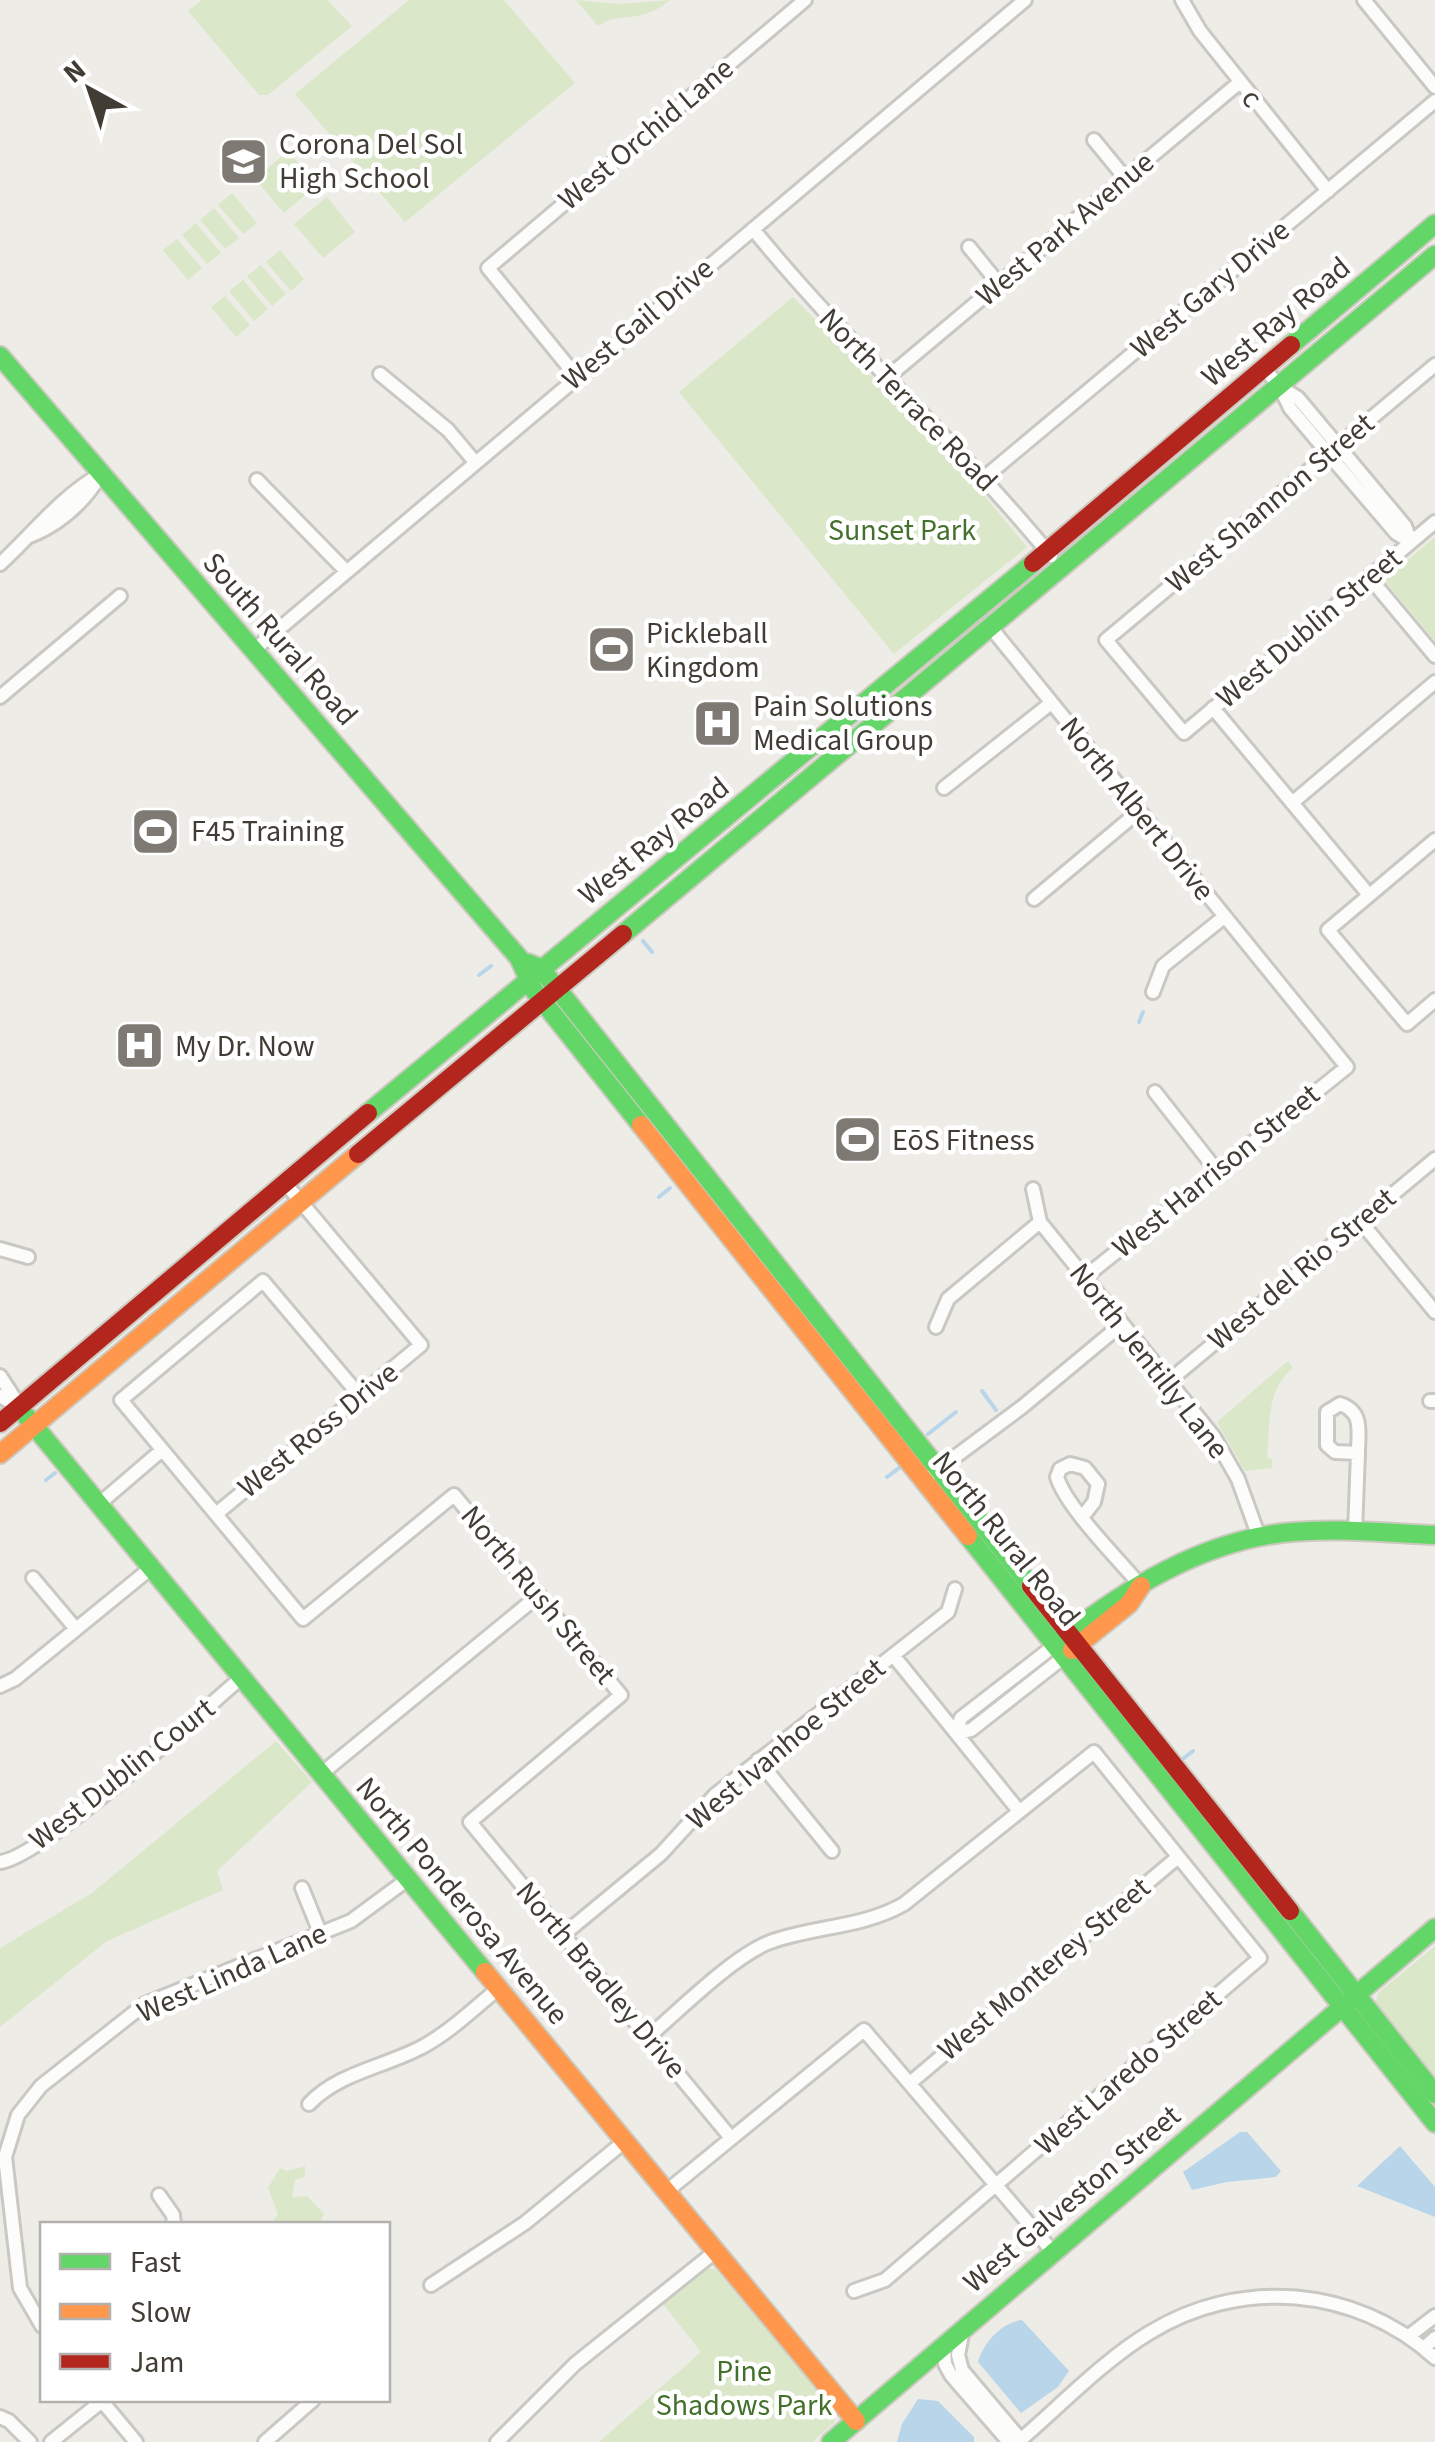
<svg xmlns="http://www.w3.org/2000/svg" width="1435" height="2442" font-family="'Source Sans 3',sans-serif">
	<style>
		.green { fill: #dae7c8 }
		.water { fill: #b9d5ea }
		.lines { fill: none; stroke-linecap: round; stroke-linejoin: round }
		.stream { stroke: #b9d5ea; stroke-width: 4 }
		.street-casing { stroke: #cac8c3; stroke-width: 18 }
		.fast-casing { stroke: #ccc9bf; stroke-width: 22 }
		.slow-casing { stroke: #ccc9bf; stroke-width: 22 }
		.jam-casing { stroke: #ccc9bf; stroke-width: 22 }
		.street { stroke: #fcfcfb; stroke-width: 12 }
		.fast { stroke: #63d668; stroke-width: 18 }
		.slow { stroke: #ff974d; stroke-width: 18 }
		.jam { stroke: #b3261e; stroke-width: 18 }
		.labels { text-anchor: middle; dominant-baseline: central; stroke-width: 9; stroke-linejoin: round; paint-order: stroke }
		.street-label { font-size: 30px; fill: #423d34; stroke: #fff }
		.poi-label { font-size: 30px; fill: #423d34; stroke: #fff; text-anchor: start }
		.park-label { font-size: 30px; fill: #43702b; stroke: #fff }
	</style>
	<rect width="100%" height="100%" fill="#eeece7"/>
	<!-- green -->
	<path class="green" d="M202 0H327L352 26 268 95H259L188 11Z
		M409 0H504L575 83 405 222 295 94Z
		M576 0 620 4 670 0C639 26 621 10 598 26Z
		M288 151 317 185 284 213 255 179Z
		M232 193 257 223 243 234 218 205Z
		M327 197 355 232 323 258 294 224Z
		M214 208 239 238 225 249 200 220Z
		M196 223 221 253 207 264 182 235Z
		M177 239 202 268 188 280 163 250Z
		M280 250 304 279 291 291 266 262Z
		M261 265 286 294 272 306 247 276Z
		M243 280 268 309 254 321 229 291Z
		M225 296 250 325 236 337 211 307Z
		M793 297 951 456 1027 547 894 654 679 392Z
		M1435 537V641L1384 580Z
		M1288 1361 1293 1368C1266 1389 1270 1426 1267 1458L1272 1459V1468L1245 1471 1217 1422Z
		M276 1741 312 1782 217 1871 223 1890 107 1941 0 2027V1948L92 1893Z
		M1435 1946V2082L1375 2002 1379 1992Z
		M305 2166V2177L295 2180 292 2197 307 2196 324 2214 319 2224H271L278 2214 268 2188 280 2168 287 2171Z
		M709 2268 716 2270 832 2408 835 2422 812 2442H599L701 2352 663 2304Z"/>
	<!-- water -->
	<path class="water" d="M1240 2132H1247L1281 2171 1276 2177 1227 2182 1192 2190 1183 2172Z
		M1400 2146 1435 2187V2217L1357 2186Z
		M1022 2320 1069 2371 1058 2387 1021 2413 978 2362C984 2342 1001 2323 1022 2320Z
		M918 2399 938 2401 974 2437V2442H897L902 2424Z"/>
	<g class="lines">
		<!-- stream -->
		<path class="stream" d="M643 941 652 952
			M479 975 491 966
			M1139 1022 1143 1012
			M659 1197 670 1188
			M982 1391 996 1410
			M928 1434 956 1412
			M887 1477 899 1468
			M46 1480 55 1473
			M1184 1758 1193 1751"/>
		<defs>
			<path id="street" d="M1182 0 1200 31 1328 191
				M1364 0 1435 87
				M1094 140 1126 179
				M753 229C846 344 957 441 1051 556
				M969 247 999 284
				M1435 365 1106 640 1184 733 1435 522
				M1264 368 1280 387 1290 408 1336 463 1396 533 1411 542
				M380 374 448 430 475 462
				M576 376 488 268 805 0
				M889 376 1240 82
				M1282 388 1298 398 1405 526 1411 542
				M985 477 1435 101
				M257 480 346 571
				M30 536C60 524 83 503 100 476
				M0 564C34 533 60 497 101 474
				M1369 577 1435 656
				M992 629 1347 1067 1085 1277
				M254 650 1025 0
				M0 697 120 596
				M1213 708 1369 895
				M944 788 1051 703
				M1292 803 1435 682
				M1435 840 1328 930 1407 1024 1435 1000
				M1034 899 1138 812
				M1153 992 1163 966 1224 917
				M1155 1092 1217 1171
				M1033 1189 1040 1222 1214 1437 1238 1479 1259 1537
				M1360 1221 1435 1312
				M0 1249 28 1257
				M936 1327 948 1299 1040 1222
				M0 1376 22 1410
				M1170 1380 1435 1159
				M0 1396 19 1407
				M360 1396 263 1281 121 1400 303 1619 454 1495 621 1695 470 1822 731 2138
				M1430 1401H1435
				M1340 1404C1364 1412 1358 1432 1358 1453L1335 1452 1327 1445V1412Z
				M932 1474 1022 1407 1122 1324
				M99 1504 162 1450
				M216 1514 421 1345 285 1183
				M1083 1516 1094 1502 1098 1484 1085 1468 1070 1464 1060 1469 1057 1477C1066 1507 1119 1560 1141 1586
				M1355 1532 1358 1453
				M33 1578 76 1629
				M1055 1645 961 1718 956 1733 971 1730 1064 1657
				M893 1655 1019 1811
				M0 1686 15 1679 151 1568
				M758 1760 832 1851
				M321 1774 539 1595
				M0 1862C41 1858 200 1713 241 1678
				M302 1888 321 1935
				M563 1935 661 1854 715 1795 948 1612 955 1589
				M648 2037C680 2010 732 1957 770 1942 814 1926 862 1928 904 1904L1094 1752 1260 1958 885 2280 854 2291
				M910 2083 1178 1857
				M309 2104C338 2073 384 2067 422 2047 450 2032 473 2009 498 1989
				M667 2191 864 2030 1053 2252
				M159 2195 173 2215 174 2224
				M431 2285 525 2223 625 2141
				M42 2326 20 2288 5 2157 18 2115 41 2086 145 2004 351 1921 408 1879
				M963 2329 958 2355 962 2370 1021 2440
				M1409 2336 1435 2316
				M944 2345 945 2364 951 2375 1009 2442
				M1424 2348 1435 2338
				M101 2400 136 2442
				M0 2417 9 2421 30 2442
				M51 2442 102 2401
				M265 2442 313 2400
				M497 2442 575 2364 716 2251
				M1018 2442C1058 2408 1104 2360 1149 2333 1240 2277 1355 2286 1435 2358"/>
			<path id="fast" d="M1291 345 1435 224
				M0 356 519 958 533 989 641 1125
				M623 934 1435 255
				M528 963 540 968 556 987 1031 1586
				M368 1113 1033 563
				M26 1416 485 1972
				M968 1536 1435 2123
				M1063 1638C1127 1588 1200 1543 1282 1533 1332 1527 1384 1533 1435 1535
				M1290 1911 1435 2094
				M831 2442 1435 1928"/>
			<path id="slow" d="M641 1125 968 1536
				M0 1454 358 1154
				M1072 1650 1129 1604 1141 1586
				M485 1972 856 2421"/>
			<path id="jam" d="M1033 563 1291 345
				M358 1154 623 934
				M0 1423 368 1113
				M1031 1586 1290 1911"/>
		</defs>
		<!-- street casing -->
		<use href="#street" class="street-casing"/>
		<!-- fast casing -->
		<use href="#fast" class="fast-casing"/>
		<!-- slow casing -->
		<use href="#slow" class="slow-casing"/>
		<!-- jam casing -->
		<use href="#jam" class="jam-casing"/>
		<!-- street -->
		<use href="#street" class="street"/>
		<!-- fast -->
		<use href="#fast" class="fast"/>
		<!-- slow -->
		<use href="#slow" class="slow"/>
		<!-- jam -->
		<use href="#jam" class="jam"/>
	</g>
	<!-- icons -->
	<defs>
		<symbol id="school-square" viewBox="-11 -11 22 22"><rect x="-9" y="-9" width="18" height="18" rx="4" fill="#7e7a73" stroke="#fff"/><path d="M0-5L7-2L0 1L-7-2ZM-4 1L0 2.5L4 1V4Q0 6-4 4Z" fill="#fff"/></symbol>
		<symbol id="stadium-square" viewBox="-11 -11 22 22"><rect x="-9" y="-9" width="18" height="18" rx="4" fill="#7e7a73" stroke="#fff"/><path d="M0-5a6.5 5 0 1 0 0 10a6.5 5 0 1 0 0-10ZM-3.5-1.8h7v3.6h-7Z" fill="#fff"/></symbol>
		<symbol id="hospital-square" viewBox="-11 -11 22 22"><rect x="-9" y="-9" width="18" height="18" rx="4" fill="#7e7a73" stroke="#fff"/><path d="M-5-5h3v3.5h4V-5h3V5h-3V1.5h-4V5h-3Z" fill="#fff"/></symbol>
	</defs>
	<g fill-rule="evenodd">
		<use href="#school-square" x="216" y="134" width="55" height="55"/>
		<use href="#stadium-square" x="584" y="622" width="55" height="55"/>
		<use href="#hospital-square" x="690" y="696" width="55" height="55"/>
		<use href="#stadium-square" x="128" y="804" width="55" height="55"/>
		<use href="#hospital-square" x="112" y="1018" width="55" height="55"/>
		<use href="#stadium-square" x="830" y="1112" width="55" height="55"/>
	</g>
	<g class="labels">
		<!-- street labels -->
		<g class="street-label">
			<text transform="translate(1252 98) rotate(52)">c</text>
			<text transform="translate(646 134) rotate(-40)">West Orchid Lane</text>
			<text transform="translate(1065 229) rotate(-40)">West Park Avenue</text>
			<text transform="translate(1210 289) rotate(-40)">West Gary Drive</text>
			<text transform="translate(1276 322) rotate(-40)">West Ray Road</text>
			<text transform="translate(638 324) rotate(-40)">West Gail Drive</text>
			<text transform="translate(908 400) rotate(46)">North Terrace Road</text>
			<text transform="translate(1270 503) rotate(-40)">West Shannon Street</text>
			<text transform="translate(1309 628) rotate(-40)">West Dublin Street</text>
			<text transform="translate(280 639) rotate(49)">South Rural Road</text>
			<text transform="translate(1137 809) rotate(51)">North Albert Drive</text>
			<text transform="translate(654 841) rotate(-39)">West Ray Road</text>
			<text transform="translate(1216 1171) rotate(-39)">West Harrison Street</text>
			<text transform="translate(1302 1269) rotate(-40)">West del Rio Street</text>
			<text transform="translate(1149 1361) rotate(52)">North Jentilly Lane</text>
			<text transform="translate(318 1430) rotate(-39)">West Ross Drive</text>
			<text transform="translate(1006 1539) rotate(51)">North Rural Road</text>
			<text transform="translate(538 1595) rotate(50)">North Rush Street</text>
			<text transform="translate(786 1744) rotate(-40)">West Ivanhoe Street</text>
			<text transform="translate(122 1774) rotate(-38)">West Dublin Court</text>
			<text transform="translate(462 1901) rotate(50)">North Ponderosa Avenue</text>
			<text transform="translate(1044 1969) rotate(-40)">West Monterey Street</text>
			<text transform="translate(232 1973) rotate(-24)">West Linda Lane</text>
			<text transform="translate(601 1980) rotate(50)">North Bradley Drive</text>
			<text transform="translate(1128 2072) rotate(-41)">West Laredo Street</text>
			<text transform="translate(1072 2199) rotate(-40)">West Galveston Street</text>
		</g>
		<!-- poi labels -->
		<g class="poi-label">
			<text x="279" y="144">Corona Del Sol<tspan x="279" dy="34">High School</tspan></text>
			<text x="646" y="633">Pickleball<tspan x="646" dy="34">Kingdom</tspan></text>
			<text x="753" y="706">Pain Solutions<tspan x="753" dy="34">Medical Group</tspan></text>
			<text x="191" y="831">F45 Training</text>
			<text x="175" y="1046">My Dr. Now</text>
			<text x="892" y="1140">EōS Fitness</text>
		</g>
		<!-- park labels -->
		<g class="park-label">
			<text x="902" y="530">Sunset Park</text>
			<text x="744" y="2371">Pine<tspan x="744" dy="34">Shadows Park</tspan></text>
		</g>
	</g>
	<!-- legend -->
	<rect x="40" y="2222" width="350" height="180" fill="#ffffff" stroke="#b3b1ae" stroke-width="2.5"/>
	<rect x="60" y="2254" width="50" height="15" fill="#63d668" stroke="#b3b1ae" stroke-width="2.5"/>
	<text x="130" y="2272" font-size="30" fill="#423d34">Fast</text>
	<rect x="60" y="2304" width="50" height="15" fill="#ff974d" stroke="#b3b1ae" stroke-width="2.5"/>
	<text x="130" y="2322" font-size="30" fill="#423d34">Slow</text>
	<rect x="60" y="2354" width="50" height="15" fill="#b3261e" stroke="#b3b1ae" stroke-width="2.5"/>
	<text x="130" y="2372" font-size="30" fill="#423d34">Jam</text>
	<!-- north arrow -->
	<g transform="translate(90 90) rotate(320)" stroke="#ffffff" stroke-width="8" paint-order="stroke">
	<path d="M0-8L18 38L0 25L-18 38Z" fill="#423d34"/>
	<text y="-15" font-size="28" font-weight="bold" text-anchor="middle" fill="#423d34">N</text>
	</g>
</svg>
